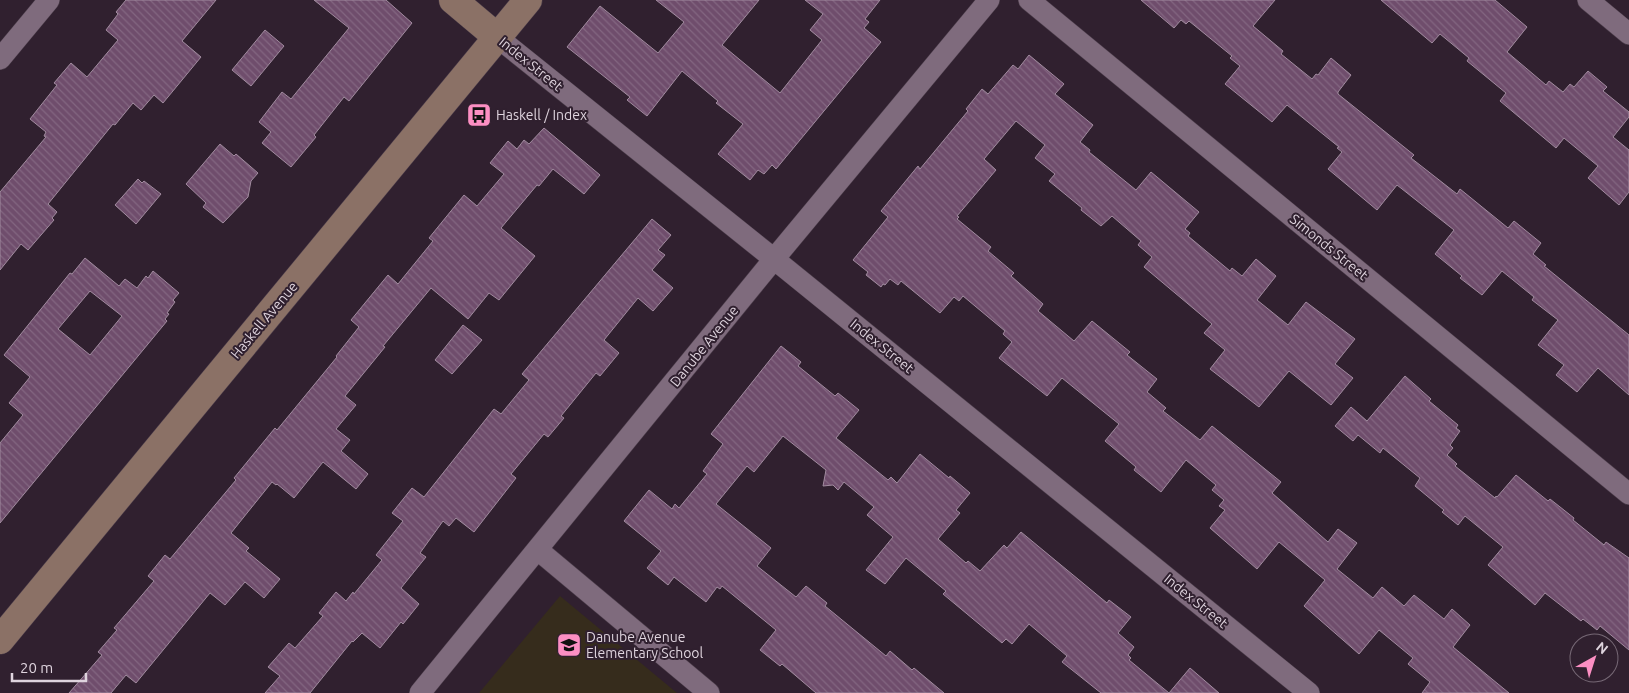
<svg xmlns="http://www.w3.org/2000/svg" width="1629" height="693" font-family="Ubuntu,sans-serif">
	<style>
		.education { fill: #362c1c }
		.building { fill: url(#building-back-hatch); stroke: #a18b9f; fill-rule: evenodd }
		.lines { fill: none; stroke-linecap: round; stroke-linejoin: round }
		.street-casing { stroke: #4c3e4b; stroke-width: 22 }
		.secondary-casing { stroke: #4c3e4b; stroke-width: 29 }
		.street { stroke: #7f6b7d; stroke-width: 21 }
		.secondary { stroke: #8b7166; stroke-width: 28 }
		.labels { text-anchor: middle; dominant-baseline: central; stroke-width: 4; stroke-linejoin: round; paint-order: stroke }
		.street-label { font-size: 14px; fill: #dfd4de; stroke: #30202f }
		.poi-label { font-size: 14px; fill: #dfd4de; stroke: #30202f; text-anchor: start }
	</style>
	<defs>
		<pattern id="building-back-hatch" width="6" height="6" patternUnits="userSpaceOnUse" patternTransform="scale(1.25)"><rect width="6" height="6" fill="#6f4d6c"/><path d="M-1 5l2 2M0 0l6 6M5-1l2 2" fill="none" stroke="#836681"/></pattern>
	</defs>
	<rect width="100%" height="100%" fill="#30202f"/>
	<!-- education -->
	<path class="education" d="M560 596 677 693H479Z"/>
	<!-- building -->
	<path class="building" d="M126 0H216L182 41 201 57 163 103 154 95 141 110 133 103 115 125 113 124 48 204 57 212 52 218 54 220 28 250 21 244 0 270V192L46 137 44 136 46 132 30 119 57 85 54 83 71 63 87 77 118 40 106 30 118 14 116 12Z
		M314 0H386L412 23 349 101 344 97 314 135 316 137 291 167 262 143 271 132 259 122 282 92 291 99 349 28Z
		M656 0H759L722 45 780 93 822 40 810 30 823 14 805 0H880L865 19 869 22 864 28 881 42 776 169 772 165 764 174 758 170 750 180 718 154 743 124 716 103 718 101 682 71 647 116 627 100 630 97 567 47 600 6 658 53 684 22Z
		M1141 0H1275L1253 26 1283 51 1281 54 1312 79 1316 74 1318 75 1331 58 1351 75 1338 92V94L1414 155 1411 158 1457 194 1460 189 1508 228 1514 221 1541 243 1533 254 1546 265 1544 266 1629 335V395L1598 368 1577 392 1556 375 1564 365 1538 345 1558 320 1532 300 1534 297 1502 271 1482 295 1460 278 1462 276 1435 254 1454 230 1397 185 1377 210 1328 169 1342 152 1337 148 1339 147 1287 105 1272 122 1225 84 1240 66 1230 58 1232 56 1189 21 1186 24 1181 20 1174 28Z
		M1381 0H1495L1527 27 1507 52 1546 85 1549 81 1563 92 1570 84 1574 87 1588 71 1607 87 1603 91 1629 112V117L1613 137 1629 150V192L1619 205 1588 178 1598 166 1564 138 1556 148 1500 101 1506 93 1467 61 1469 58 1440 34 1432 43Z
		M265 30 284 46 251 86 232 70Z
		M1029 55 1064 84 1055 94 1093 125 1080 142 1090 150 1089 152 1136 190 1151 172 1199 212 1185 229 1190 233 1188 236 1230 271 1232 268 1242 276 1256 259 1276 276 1257 300 1288 325 1306 302 1355 339 1335 364 1353 378 1331 405 1289 371 1259 407 1210 369 1225 350 1204 333 1212 324 1144 267 1152 257 1138 245 1141 241 1112 216 1101 226 1081 210 1082 208 1049 181 1055 174 1035 158 1045 145 1016 121 984 159 996 170 957 216 959 217 957 219 991 247 988 251 1014 273 1011 276 1043 304 1038 311 1074 341 1092 321 1130 352 1127 355 1157 379 1147 392 1166 408 1163 411 1200 440 1212 426 1281 482 1272 493 1328 542 1338 529 1357 543 1337 569 1373 598 1382 587 1404 606 1414 595 1444 619 1452 609 1470 625 1453 647 1509 693H1422L1430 682 1408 664 1413 658 1379 630 1359 654 1304 606 1325 580 1279 542 1257 569 1210 528 1225 510 1219 506 1224 500 1212 490 1216 485 1186 460 1161 492 1134 470 1136 467 1105 441 1119 424 1062 378 1047 396 999 358 1012 342 1003 334 1005 331 963 296 959 301 954 297 940 313 901 281 898 285 890 279 885 285 883 284 881 287 866 275 868 272 853 260 888 217 881 211 918 166 920 169 968 111 966 109 982 89 988 94 1013 65 1018 69Z
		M544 128 600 175 584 194 553 169 539 186 537 185 501 228 535 256 499 300 489 293 468 319 431 288 383 346 385 347 345 396 356 405 336 429 350 440 341 451 368 474 356 489 323 462 294 498 277 484 276 485 272 482 231 533 249 548 246 551 280 579 264 598 245 582 225 605 210 593 136 683 126 675 111 693H69L102 655 98 652 117 630 114 628 154 581 148 576 165 555 170 559 236 480 234 478 275 428 277 430 337 357 336 356 359 327 351 320 388 275 398 284 433 241 429 238 464 195 477 206 504 174 490 163 508 141 517 149 524 140 529 144Z
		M220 144 234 156 236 154 258 173 251 181 248 197 223 223 203 207 206 203 186 184Z
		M138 179 142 183 144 181 161 194 136 224 115 205Z
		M652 219 671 235 658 250 665 255 652 270 673 288 653 311 638 298 604 340 619 353 600 376 596 373 561 416 564 418 548 437 544 434 511 474 516 478 474 532 456 518 449 526 443 521 420 553 426 557 401 588 419 604 403 624 401 622 380 648 362 633 353 642 352 641 310 693H265L280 676 268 667 289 643 295 648 323 616 319 613 336 592 346 601 353 592 354 594 382 560 376 555 403 521 392 513 412 488 424 497 494 409 501 414 529 380 522 374Z
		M85 258 119 286 125 279 137 288 146 276 148 278 153 271 179 293 173 300 175 302 167 313 169 314 165 319 167 321 0 523V443L23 415 9 403 30 377 4 355 70 273 72 274ZM90 291 122 316 90 355 58 329Z
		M463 325 482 340 452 374 435 360Z
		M781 346 801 362 798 366 835 396 838 393 859 410 836 438 888 480 891 477 897 483 920 454 949 478 950 476 970 493 956 510 960 513 938 539 966 563 968 561 980 571 1004 545 1007 548 1021 532 1107 603 1109 600 1131 617 1118 633 1134 647 1128 655 1131 658 1129 660 1169 693H1101L1062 662 1067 656 1029 624 1012 644 1006 639 1002 643 943 594 946 591 906 558 885 584 866 570 893 537 867 515 874 507 844 482 838 490 833 485 823 486 826 470 783 436 754 472 747 466 716 504 771 548 757 566 796 597 806 586 827 603 825 606 886 656 890 651 912 670 914 668 944 693H816L782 664 780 666 760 650 776 630 722 586 720 589 717 587 706 602 674 577 668 585 647 568 661 551 624 521 649 490 672 509 675 504 679 508 707 474 703 471 723 444 711 434Z
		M1405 376 1431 399 1429 401 1458 425 1456 428 1460 431 1450 445 1453 448 1447 455 1457 464 1455 466 1495 498 1496 496 1497 497 1516 475 1548 501 1550 499 1574 518 1573 520 1604 545 1606 542 1629 558V650L1600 626 1597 630 1583 619 1581 621 1545 593 1535 605 1488 565 1503 547 1465 516 1458 525 1442 512 1444 510 1415 486 1420 478 1383 448 1380 453 1358 435 1353 441 1335 426 1351 407 1367 421Z
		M1190 668 1219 693H1169Z"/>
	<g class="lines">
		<defs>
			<path id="street" d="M1029 0 1629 494
				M1588 0 1629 34
				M497 37 774 259 1309 693
				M0 59 49 0
				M538 550 709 693
				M420 693 774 259 989 0"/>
			<path id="secondary" d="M453 0 497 37
				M0 640 528 0"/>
		</defs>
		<!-- street casing -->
		<use href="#street" class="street-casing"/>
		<!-- secondary casing -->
		<use href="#secondary" class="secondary-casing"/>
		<!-- street -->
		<use href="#street" class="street"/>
		<!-- secondary -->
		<use href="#secondary" class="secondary"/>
	</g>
	<!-- icons -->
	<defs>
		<symbol id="bus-square" viewBox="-11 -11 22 22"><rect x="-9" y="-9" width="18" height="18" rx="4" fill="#fc8fc3" stroke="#30202f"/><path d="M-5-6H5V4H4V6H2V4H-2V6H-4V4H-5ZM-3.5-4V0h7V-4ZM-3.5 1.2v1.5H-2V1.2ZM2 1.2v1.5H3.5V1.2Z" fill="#111"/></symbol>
		<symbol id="school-square" viewBox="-11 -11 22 22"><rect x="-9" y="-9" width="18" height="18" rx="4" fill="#fc8fc3" stroke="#30202f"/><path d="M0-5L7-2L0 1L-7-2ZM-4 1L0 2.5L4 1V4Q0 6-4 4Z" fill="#111"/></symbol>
	</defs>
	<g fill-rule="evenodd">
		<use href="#bus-square" x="465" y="101" width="28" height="28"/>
		<use href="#school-square" x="555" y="631" width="28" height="28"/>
	</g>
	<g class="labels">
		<!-- street labels -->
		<g class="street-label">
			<text transform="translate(531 64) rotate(39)">Index Street</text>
			<text transform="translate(1329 247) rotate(39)">Simonds Street</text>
			<text transform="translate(264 320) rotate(-50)">Haskell Avenue</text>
			<text transform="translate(704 346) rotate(-51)">Danube Avenue</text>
			<text transform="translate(882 346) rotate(39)">Index Street</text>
			<text transform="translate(1196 601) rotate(39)">Index Street</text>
		</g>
		<!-- poi labels -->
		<g class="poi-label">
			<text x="496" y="115">Haskell / Index</text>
			<text x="586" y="637">Danube Avenue<tspan x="586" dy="16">Elementary School</tspan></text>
		</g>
	</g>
	<!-- north arrow -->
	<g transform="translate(1594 658) rotate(39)"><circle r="24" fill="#30202f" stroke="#766875"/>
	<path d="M0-4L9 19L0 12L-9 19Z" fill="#fc8fc3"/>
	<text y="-8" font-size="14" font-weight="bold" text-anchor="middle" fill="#dfd4de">N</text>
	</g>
	<!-- scale -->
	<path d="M12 673v8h74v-8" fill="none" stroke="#dfd4de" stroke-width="2.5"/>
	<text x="20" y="673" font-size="15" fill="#dfd4de" stroke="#30202f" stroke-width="4" paint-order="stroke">20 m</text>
</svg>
